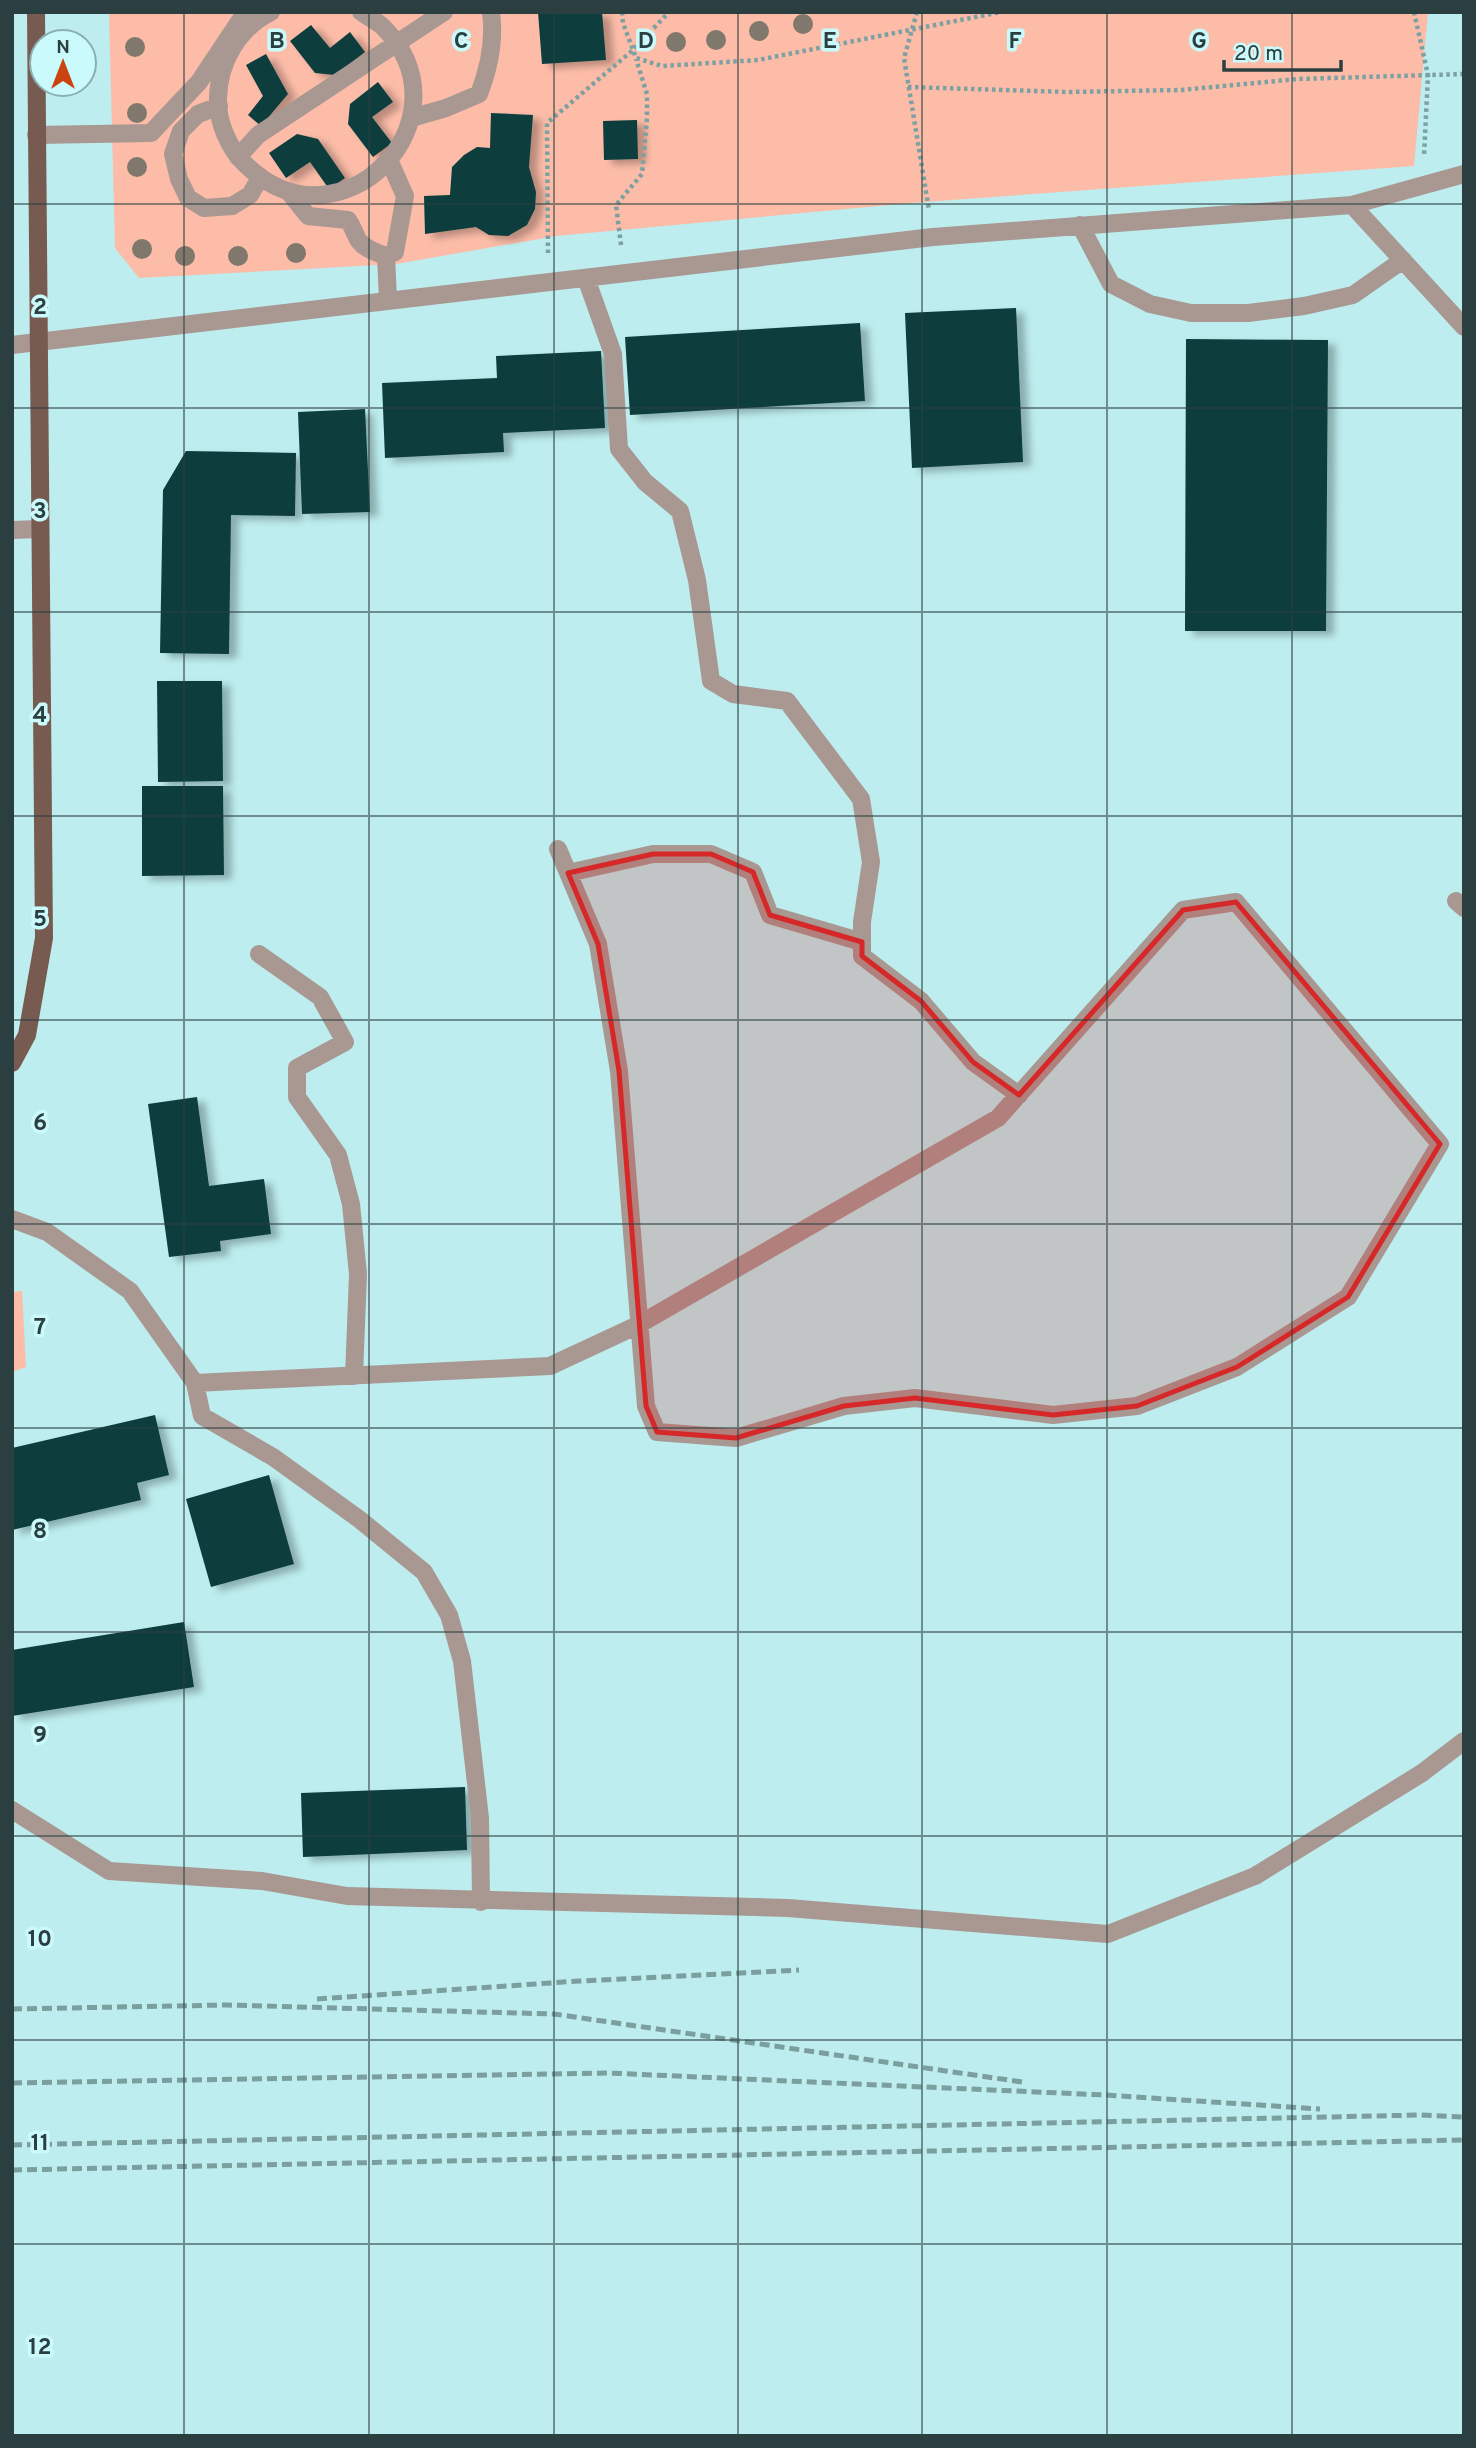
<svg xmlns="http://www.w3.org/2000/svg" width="1476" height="2448" font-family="Overpass,sans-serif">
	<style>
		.green { fill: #fcbca8 }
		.building { fill: #0b3c3d; filter: url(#shadow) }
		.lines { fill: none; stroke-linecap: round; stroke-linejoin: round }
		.path { stroke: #7da1a2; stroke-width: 4.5; stroke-dasharray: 3.5 3.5; stroke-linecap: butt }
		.minor { stroke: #a99792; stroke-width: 18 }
		.major { stroke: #775a50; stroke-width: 18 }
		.rail { stroke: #7b9e9f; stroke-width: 5; stroke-dasharray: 10 5; stroke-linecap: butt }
		.tree { fill: #80776d }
		.marked { fill: #d62828; fill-opacity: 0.2; stroke: #d62828; stroke-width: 5; stroke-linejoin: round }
		.grid { fill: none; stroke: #2c3f40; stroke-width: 2; stroke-opacity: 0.55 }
		.grid-label { font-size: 23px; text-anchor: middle; font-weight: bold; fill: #2c3f40; stroke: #cafafc; stroke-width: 7; stroke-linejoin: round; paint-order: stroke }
	</style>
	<defs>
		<filter id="shadow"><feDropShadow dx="8" dy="4.5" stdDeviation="3.5" flood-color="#0004"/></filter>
	</defs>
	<rect width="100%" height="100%" fill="#bdedee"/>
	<!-- green -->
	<path class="green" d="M109 12H1428L1414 166 911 203 556 236 396 264 139 278 115 248Z
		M22 1291 26 1367 12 1372V1292Z"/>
	<!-- building -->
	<path class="building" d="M538 12H602L606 60 542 64Z
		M311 25 330 48 350 32 365 52 335 75 315 73 290 41Z
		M266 54 288 94 261 126 248 115 263 96 246 65Z
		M378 82 393 102 372 117 392 143 373 157 348 124 350 104Z
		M491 113 533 115 529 167 536 192 535 209 527 225 508 236 489 235 476 227 425 234 424 196 450 195 452 167 464 155 477 147 490 148Z
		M637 120 638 159 604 160 603 121Z
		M297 134 318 139 345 178 329 189 310 162 286 178 269 153Z
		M1016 308 1023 462 912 468 905 313Z
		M860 323 865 401 630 415 625 337Z
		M1186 339 1328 340 1326 631H1185Z
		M601 351 605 428 503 433 504 452 385 458 382 383 497 378 496 356Z
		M365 409 370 512 302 514 298 412Z
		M186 451 296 453 295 516 231 515 229 654 160 653 163 490Z
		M157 681H222L223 781 158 782Z
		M142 786H223L224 875 142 876Z
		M197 1097 209 1186 264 1179 271 1234 220 1241 221 1251 169 1257 148 1104Z
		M155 1415 169 1475 137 1483 141 1500 12 1530V1448Z
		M269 1475 294 1564 211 1587 186 1499Z
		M184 1622 194 1687 12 1716V1650Z
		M465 1787 467 1850 303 1857 301 1793Z"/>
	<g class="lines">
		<!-- path -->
		<path class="path" d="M622 12 623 23 636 58 662 66 758 60 1001 12
			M917 12 904 58 929 210
			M1414 12 1428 75 1424 156
			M908 87 1068 92 1181 90 1298 79 1464 74
			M621 245 616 205 642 174 647 118V94L636 59
			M548 253 547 123 633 50 669 12"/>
		<!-- minor -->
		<path class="minor" d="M271 12C239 28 219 61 218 98 217 122 229 149 246 165 341 257 474 118 383 27 377 21 368 17 361 12
			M219 106 198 114 181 131 173 154 179 179 188 198 204 208 232 206 250 195 260 178
			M411 118 446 108 479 94C489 68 495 41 491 12
			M36 135 151 133 199 82 243 16 250 12
			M238 157 258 135 444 12
			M288 191 308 216 348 220C353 227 356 237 359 241 365 249 377 253 386 256L395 252 405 196 389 160
			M1352 205 1464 174
			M1080 225 1111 284 1150 304 1191 313H1248L1304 306 1353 295 1403 260
			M386 256 388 300
			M586 278 613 354 619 449 645 482 680 511 697 580 711 681 733 694 787 701 861 799 871 862 862 922V956L921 1001 973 1062 1019 1095
			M12 345 933 237 1352 205 1464 327
			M12 530 40 529
			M568 873 653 854H711L753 872 770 915 862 942
			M1456 901 1464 908
			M259 954 320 997 345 1042 297 1068V1097L338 1155 351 1204 358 1274 354 1376
			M12 1219 47 1232 130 1291 195 1383 550 1366 638 1325 998 1118 1183 910 1236 902 1440 1144 1348 1297 1237 1367 1137 1406 1053 1415 915 1398 844 1406 736 1438 657 1432 646 1406 619 1071 598 944 558 849
			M195 1383 202 1416 273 1457 359 1519 424 1572 449 1615 462 1661 480 1818 481 1902
			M12 1810 109 1871 262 1881 347 1896 788 1908 1108 1934 1255 1876 1422 1773 1464 1741"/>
		<!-- major -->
		<path class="major" d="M12 1063 27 1035 44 938 36 12"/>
		<!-- rail -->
		<path class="rail" d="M317 1999 579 1981 799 1970
			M12 2009 227 2005 554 2014 1022 2082
			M12 2083 608 2073 1105 2095 1320 2109
			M12 2145 1421 2115 1464 2117
			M12 2170 1464 2140"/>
	</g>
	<!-- trees -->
	<g class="tree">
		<circle cx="803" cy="24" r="10"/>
		<circle cx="759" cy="31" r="10"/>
		<circle cx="716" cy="40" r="10"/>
		<circle cx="676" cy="42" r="10"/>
		<circle cx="135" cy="47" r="10"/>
		<circle cx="137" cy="113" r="10"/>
		<circle cx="137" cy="167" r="10"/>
		<circle cx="142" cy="249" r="10"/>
		<circle cx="296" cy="253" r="10"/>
		<circle cx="185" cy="256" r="10"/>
		<circle cx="238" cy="256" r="10"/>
	</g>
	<!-- marked area -->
	<path class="marked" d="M653 854H711L753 872 770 915 862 942V956L921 1001 973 1062 1019 1095 1183 910 1236 902 1440 1144 1348 1297 1237 1367 1137 1406 1053 1415 915 1398 844 1406 736 1438 657 1432 646 1406 619 1071 598 944 568 873Z"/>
	<!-- grid -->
	<path class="grid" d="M184 12V2436M369 12V2436M554 12V2436M738 12V2436M922 12V2436M1107 12V2436M1292 12V2436M12 204H1464M12 408H1464M12 612H1464M12 816H1464M12 1020H1464M12 1224H1464M12 1428H1464M12 1632H1464M12 1836H1464M12 2040H1464M12 2244H1464"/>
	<g class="grid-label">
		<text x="277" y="48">B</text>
		<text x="461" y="48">C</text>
		<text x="646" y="48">D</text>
		<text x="830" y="48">E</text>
		<text x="1015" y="48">F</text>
		<text x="1199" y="48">G</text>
		<text x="40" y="314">2</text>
		<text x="40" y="518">3</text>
		<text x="40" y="722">4</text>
		<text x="40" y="926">5</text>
		<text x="40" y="1130">6</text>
		<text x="40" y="1334">7</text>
		<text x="40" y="1538">8</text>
		<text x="40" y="1742">9</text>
		<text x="40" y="1946">10</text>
		<text x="40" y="2150">11</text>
		<text x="40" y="2354">12</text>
	</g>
	<!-- border -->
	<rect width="1476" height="2448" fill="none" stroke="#2c3f40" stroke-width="28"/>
	<!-- north arrow -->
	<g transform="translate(63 63)"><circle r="33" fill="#cafafc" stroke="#8bafb1" stroke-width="2"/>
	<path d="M0-5L12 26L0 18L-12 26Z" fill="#cb4410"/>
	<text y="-10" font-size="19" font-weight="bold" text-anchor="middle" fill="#2c3f40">N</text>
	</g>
	<!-- scale -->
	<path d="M1224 60v10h117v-10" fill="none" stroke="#2c3f40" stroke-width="3.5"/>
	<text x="1234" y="60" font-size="21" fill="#2c3f40" stroke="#cafafc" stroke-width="5" paint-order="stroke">20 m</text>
</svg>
